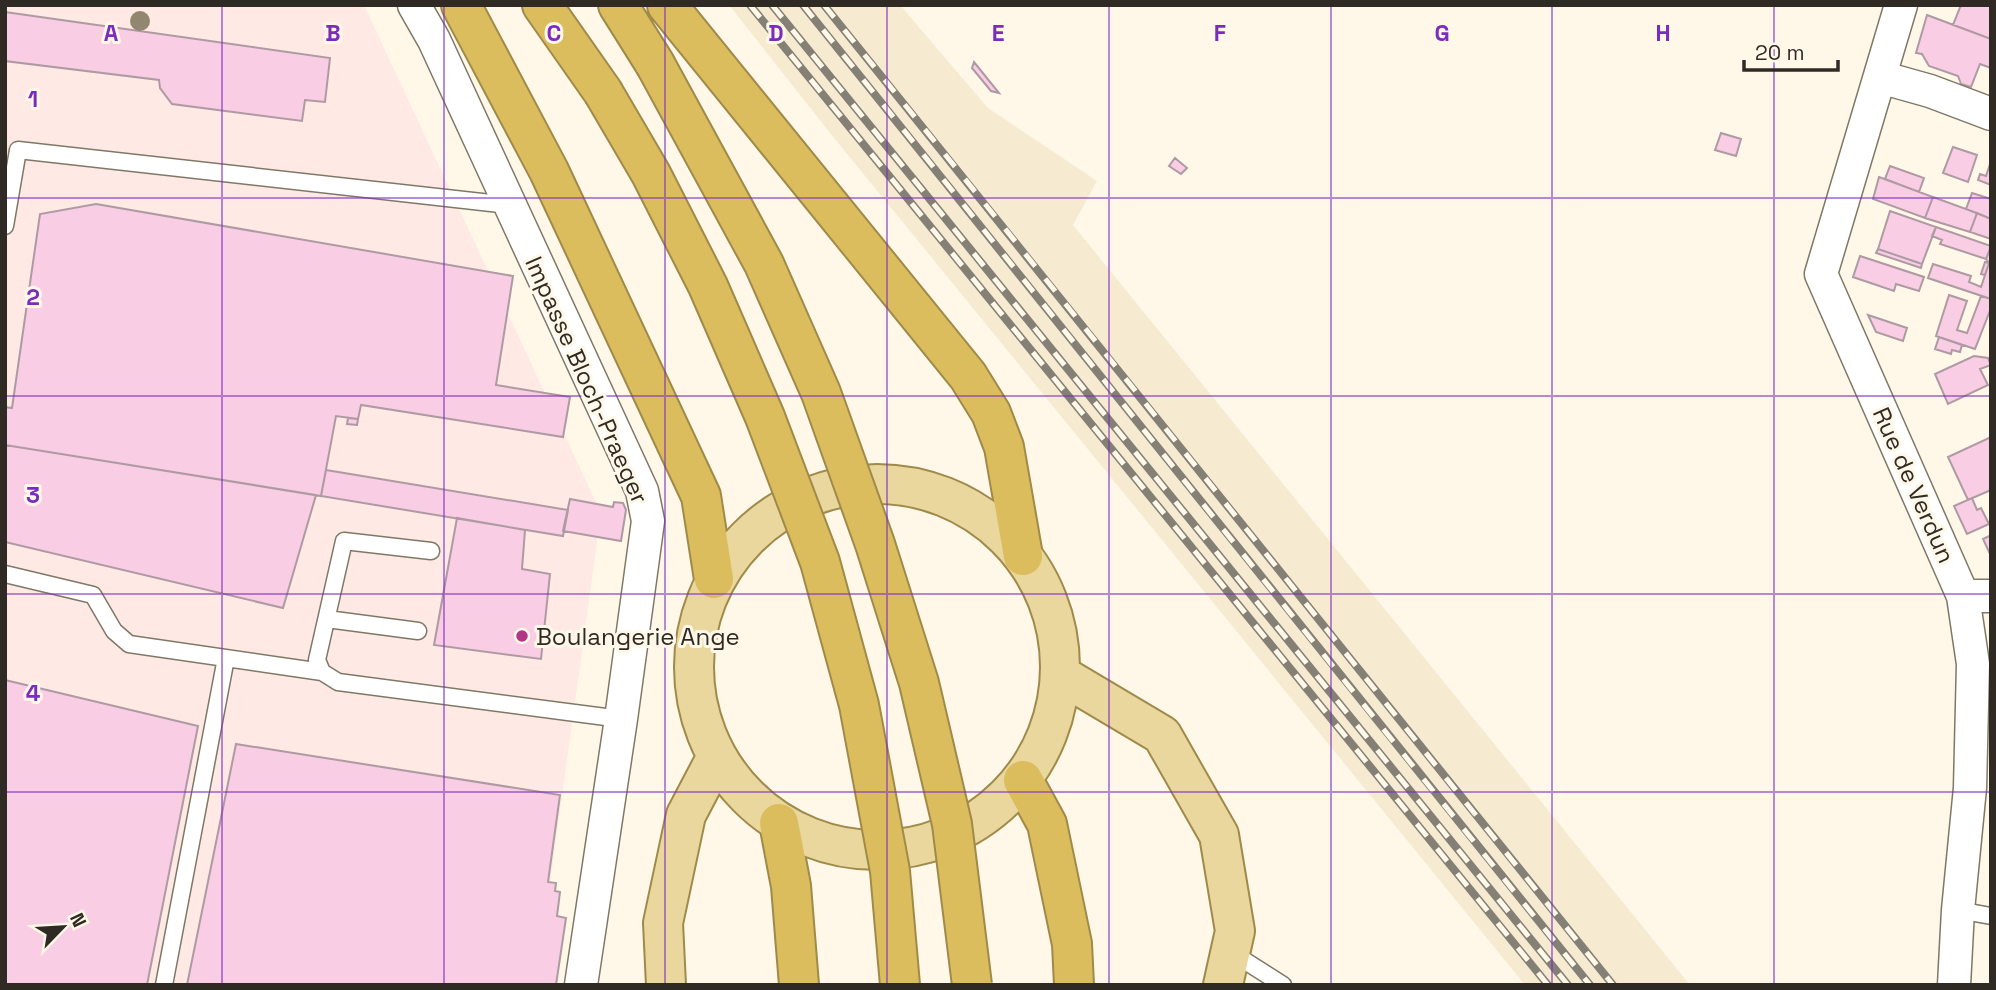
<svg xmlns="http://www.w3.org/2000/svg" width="1996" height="990" font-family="'Space Grotesk',sans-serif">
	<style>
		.built { fill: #f6ead1 }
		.industrial { fill: #fee9e4 }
		.building { fill: #f9cde3; stroke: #ae9aa3; stroke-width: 2 }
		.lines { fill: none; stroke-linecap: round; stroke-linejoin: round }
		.lane-casing { stroke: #7f7867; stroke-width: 19 }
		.street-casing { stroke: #7f7867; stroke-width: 35 }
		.primary-casing { stroke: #9f8a4a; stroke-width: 42 }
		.highway-casing { stroke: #9f8a4a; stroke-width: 42 }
		.lane { stroke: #fff; stroke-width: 16 }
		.street { stroke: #fff; stroke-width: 32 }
		.primary { stroke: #e9d79e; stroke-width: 38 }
		.highway { stroke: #dbbd5e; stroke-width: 38 }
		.rail-casing { stroke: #858075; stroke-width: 8 }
		.rail { stroke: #fff8e9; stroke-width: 5; stroke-dasharray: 16; stroke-linecap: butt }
		.highway-bridge-casing { stroke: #9f8a4a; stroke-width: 42; stroke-linecap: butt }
		.highway-bridge { stroke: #dbbd5e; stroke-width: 38 }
		.tree { fill: #91876e }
		.grid { fill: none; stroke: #7b2cbf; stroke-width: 2; stroke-opacity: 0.55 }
		.poi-dot { fill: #b23688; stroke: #fff8e9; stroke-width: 2.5 }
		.labels { text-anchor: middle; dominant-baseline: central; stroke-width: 6; stroke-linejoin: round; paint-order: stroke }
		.street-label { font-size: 24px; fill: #2f2b24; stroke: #fff8e9 }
		.poi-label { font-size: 24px; fill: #2f2b24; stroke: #fff8e9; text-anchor: start }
		.grid-label { font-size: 23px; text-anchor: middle; font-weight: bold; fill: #7b2cbf; stroke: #fff8e9; stroke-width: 6; stroke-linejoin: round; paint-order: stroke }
	</style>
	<rect width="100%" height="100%" fill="#fff8e9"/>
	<!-- built -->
	<path class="built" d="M729 5H900L988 108 1097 181 1073 225 1690 985H1525L830 133Z"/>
	<!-- industrial -->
	<path class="industrial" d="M5 5H364L601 513 536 985H5Z"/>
	<!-- building -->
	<path class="building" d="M1961 5H1991V39L1953 25Z
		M5 12 330 58 325 102 305 100 302 121 172 104 160 88 159 80 5 61Z
		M1927 15 1991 39V68L1980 64 1971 87 1961 84 1958 76 1929 66 1922 54 1916 53Z
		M974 62 999 93 991 91 972 68Z
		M1721 133 1741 139 1736 156 1715 150Z
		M1953 147 1977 155 1968 182 1943 173Z
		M1175 158 1187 168 1181 174 1169 166Z
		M1991 161V185L1978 180 1980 174 1986 176Z
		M1890 166 1924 178 1919 192 1885 179Z
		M1879 177 1933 197 1925 218 1873 199Z
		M1972 193 1991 199V219L1966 209Z
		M1933 197 1977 213 1970 232 1925 218Z
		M96 204 513 276 496 385 570 397 563 437 361 405 358 419 336 416 321 496 5 445V407L12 408 40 214Z
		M1890 211 1936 227 1922 264 1878 249Z
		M1977 213 1991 219V239L1970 232Z
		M1936 227 1991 246 1986 259 1940 244 1942 240 1932 236Z
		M1991 247V299L1928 278 1933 264 1971 276 1969 282 1981 287 1989 263 1986 259Z
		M1878 249 1922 264 1921 268 1876 253Z
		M1860 256 1924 277 1919 291 1896 284 1894 291 1853 277Z
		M1985 262 1989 263 1985 275 1981 274Z
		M1949 295 1967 301 1957 330 1967 333 1981 296 1991 299V308L1975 349 1936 336Z
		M1868 315 1907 328 1903 341 1876 332Z
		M1939 337 1962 345 1960 352 1952 350 1951 354 1935 349Z
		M1974 356 1988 358 1991 365 1980 369 1988 385 1948 404 1935 374Z
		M348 418 358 419 357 425 347 424Z
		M1991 437V490L1968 500 1948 457Z
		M5 445 316 495 283 608 5 542Z
		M326 470 568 510 563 536 321 496Z
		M1972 498 1977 510 1981 508 1989 524 1967 534 1954 506Z
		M570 499 613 507 614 502 623 503 626 510 621 541 563 531Z
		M457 518 525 530 522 569 550 574 541 659 434 645Z
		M1991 535V556L1983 539Z
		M5 680 198 726 147 985H5Z
		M236 744 560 795 548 882 556 883 555 891 560 892 557 916 566 918 556 985H187Z"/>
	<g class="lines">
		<defs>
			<path id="lane" d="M5 226 18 150 509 205
				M431 551 344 541 317 660 322 672 338 682 621 719
				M5 574 93 595 114 631 129 644 322 672
				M327 619 418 631
				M1958 910 1991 916
				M1231 952 1283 985
				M164 985 226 658"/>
			<path id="street" d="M414 5 434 40 642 491 648 521 621 719 581 985
				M1901 5 1821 274 1963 596 1973 664 1970 788 1958 910 1954 985
				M1880 77 1930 91 1991 114
				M1963 596H1991"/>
			<path id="primary" d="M694 667a183 183 0 1 1 366 0a183 183 0 1 1-366 0Z
				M1061 675 1162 735 1219 835 1235 931 1223 985
				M666 985 663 923 686 815 716 758"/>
			<path id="highway" d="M461 5 549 171 701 496 714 579
				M542 5 603 92
				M618 5 655 64
				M667 5 968 376 991 413 1004 447 1023 556
				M1023 780 1047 824 1072 944 1074 985
				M779 823 791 886 799 985"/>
		</defs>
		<!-- lane casing -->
		<use href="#lane" class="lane-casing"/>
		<!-- street casing -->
		<use href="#street" class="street-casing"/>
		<!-- primary casing -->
		<use href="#primary" class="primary-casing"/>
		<!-- highway casing -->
		<use href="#highway" class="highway-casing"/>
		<!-- lane -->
		<use href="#lane" class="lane"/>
		<!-- street -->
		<use href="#street" class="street"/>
		<!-- primary -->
		<use href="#primary" class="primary"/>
		<!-- highway -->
		<use href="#highway" class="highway"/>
		<defs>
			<path id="rail" d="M750 5 1548 985
				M772 5 1568 985
				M803 5C1066 331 1326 660 1590 985
				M824 5C1089 331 1349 659 1613 985"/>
		</defs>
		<!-- rail casing -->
		<use href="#rail" class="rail-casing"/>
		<!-- rail -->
		<use href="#rail" class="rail"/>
		<defs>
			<path id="highway-bridge" d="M655 64 764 264 821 393 875 544 919 683 952 824 972 985
				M603 92 651 174 708 286 765 417 820 562 859 705 890 871 900 985"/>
		</defs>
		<!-- highway-bridge casing -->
		<use href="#highway-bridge" class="highway-bridge-casing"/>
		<!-- highway-bridge -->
		<use href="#highway-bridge" class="highway-bridge"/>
	</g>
	<!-- trees -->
	<circle class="tree" cx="140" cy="21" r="10"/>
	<!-- grid -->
	<path class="grid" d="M222 5V985M444 5V985M665 5V985M887 5V985M1109 5V985M1331 5V985M1552 5V985M1774 5V985M5 198H1991M5 396H1991M5 594H1991M5 792H1991"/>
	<!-- markers -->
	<circle class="poi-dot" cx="522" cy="636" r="7"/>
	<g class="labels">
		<!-- street labels -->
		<g class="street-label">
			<text transform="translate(587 380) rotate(66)">Impasse Bloch-Praeger</text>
			<text transform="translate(1914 485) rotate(66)">Rue de Verdun</text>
		</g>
		<!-- poi labels -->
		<g class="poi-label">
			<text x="536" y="636">Boulangerie Ange</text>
		</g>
	</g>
	<g class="grid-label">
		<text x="111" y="41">A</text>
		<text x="333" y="41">B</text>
		<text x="554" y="41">C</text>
		<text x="776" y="41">D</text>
		<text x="998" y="41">E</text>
		<text x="1220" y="41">F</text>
		<text x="1442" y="41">G</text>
		<text x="1663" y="41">H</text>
		<text x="33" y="107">1</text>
		<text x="33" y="305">2</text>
		<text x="33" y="503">3</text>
		<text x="33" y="701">4</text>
	</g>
	<!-- border -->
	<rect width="1996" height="990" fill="none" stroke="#2f2b24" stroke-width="14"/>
	<!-- north arrow -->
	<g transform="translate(63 927) rotate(65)" stroke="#fff8e9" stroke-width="5" paint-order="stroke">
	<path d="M0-5L12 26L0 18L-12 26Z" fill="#2f2b24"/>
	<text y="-10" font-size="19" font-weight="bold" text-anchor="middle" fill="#2f2b24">N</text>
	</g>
	<!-- scale -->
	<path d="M1744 60v10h94v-10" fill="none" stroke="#2f2b24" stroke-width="3.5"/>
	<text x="1755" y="60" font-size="21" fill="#2f2b24" stroke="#fff8e9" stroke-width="5" paint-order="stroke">20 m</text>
</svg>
